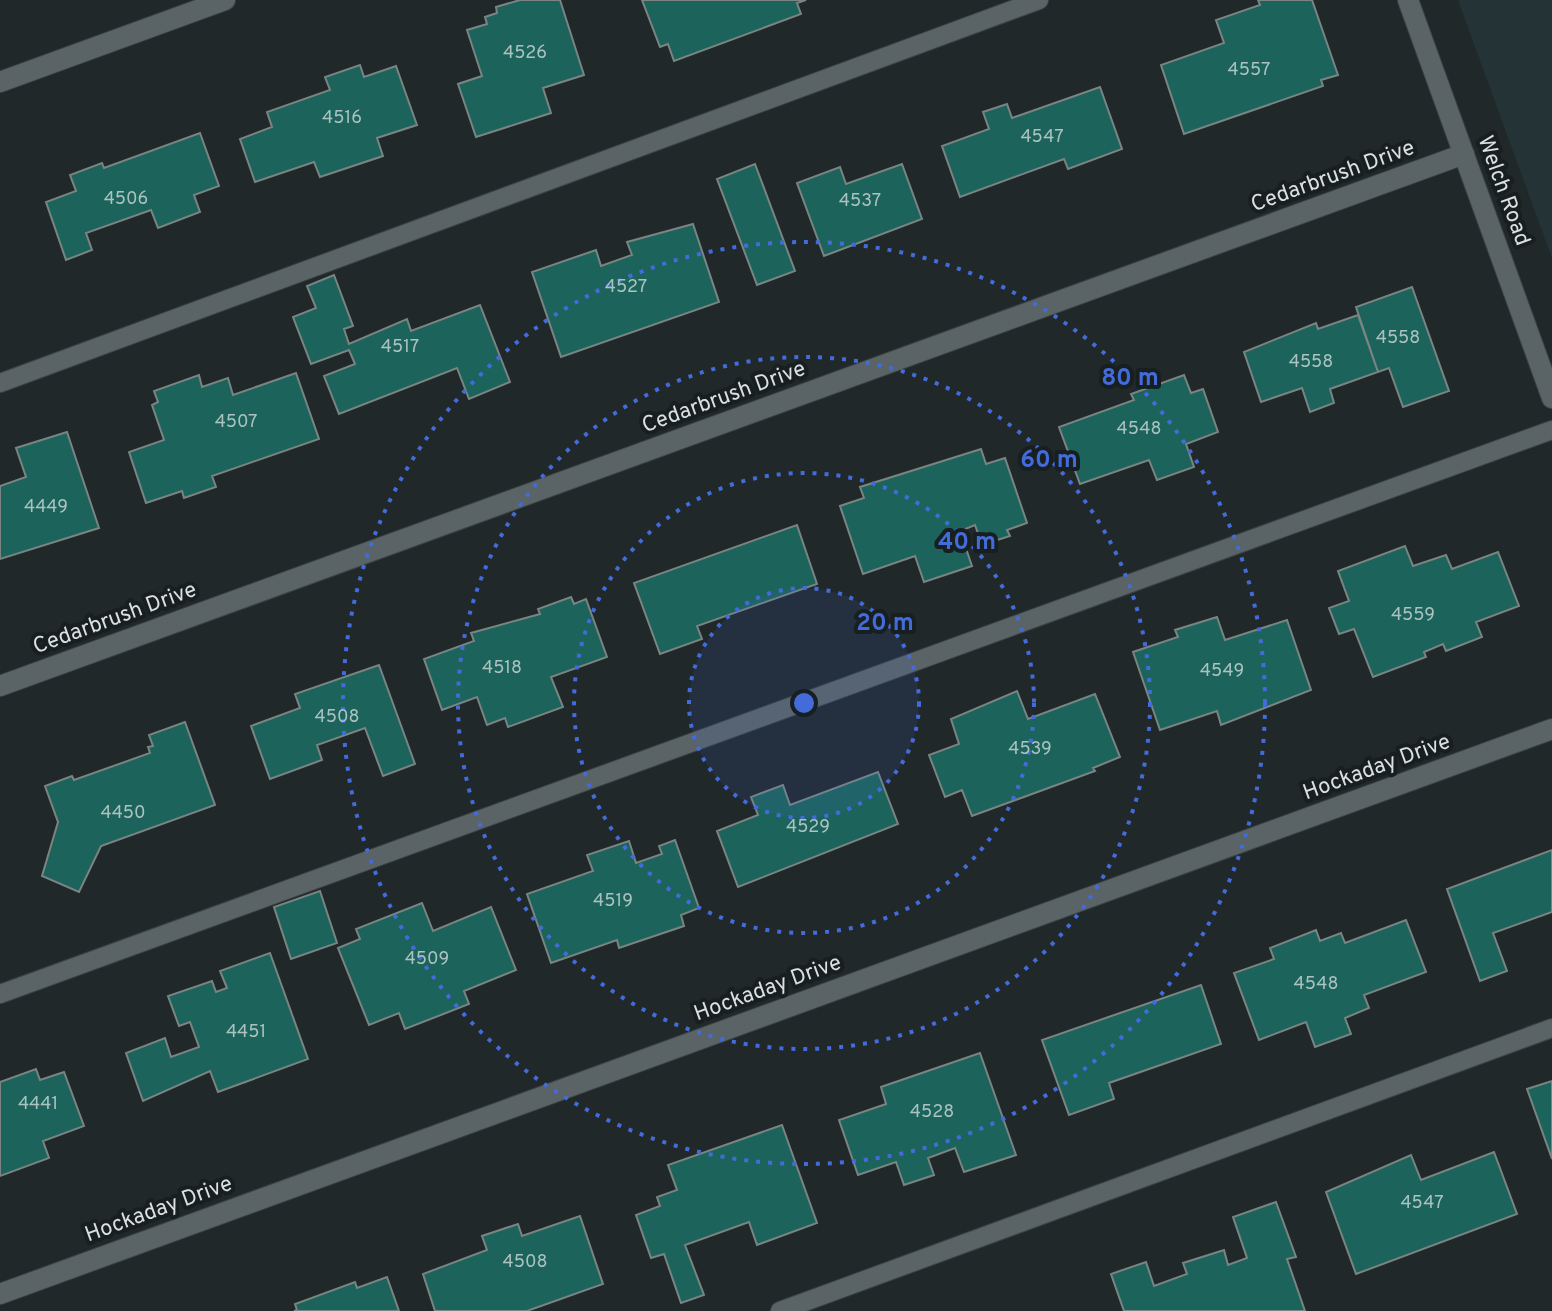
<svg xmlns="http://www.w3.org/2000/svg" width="1552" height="1311" font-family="Overpass,sans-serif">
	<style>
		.built { fill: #243436 }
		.building { fill: #1c645b; stroke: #7a8482; stroke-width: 2 }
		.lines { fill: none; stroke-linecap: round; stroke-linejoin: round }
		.service-casing { stroke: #3c4344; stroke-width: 20 }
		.minor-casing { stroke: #3c4344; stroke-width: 22 }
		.tertiary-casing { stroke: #3c4344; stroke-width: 22 }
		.service { stroke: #5a6365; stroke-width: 18 }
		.minor { stroke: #5a6365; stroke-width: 20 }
		.tertiary { stroke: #5a6365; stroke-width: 20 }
		.ring { fill: none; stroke: #436bda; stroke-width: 4; stroke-dasharray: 4 8 }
		.labels { text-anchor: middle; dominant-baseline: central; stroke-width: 8; stroke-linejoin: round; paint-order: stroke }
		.number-label { font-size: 18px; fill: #abc2c0 }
		.street-label { font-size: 22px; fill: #dbe1e2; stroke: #171f20 }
		.centre { fill: #436bda; stroke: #171f20; stroke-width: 4 }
		.ring-label { font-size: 24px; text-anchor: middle; font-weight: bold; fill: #436bda; stroke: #171f20; stroke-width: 8; stroke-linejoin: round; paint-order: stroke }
	</style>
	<rect width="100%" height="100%" fill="#20282a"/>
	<!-- built -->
	<path class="built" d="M1458 0H1552V258Z"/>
	<!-- building -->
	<path class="building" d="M520 0H560L584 75 543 88 551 113 476 137 458 84 482 76 467 30 487 24 485 17 497 13 496 7Z
		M642 0H806L797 3 801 14 674 61 668 44 660 47Z
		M1258 0H1312L1338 75 1321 80 1323 86 1184 134 1161 65 1224 43 1216 20 1260 5Z
		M360 65 364 77 396 66 417 125 377 138 383 156 320 177 314 162 255 182 240 139 272 127 267 112 330 90 325 77Z
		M1100 87 1122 149 1068 169 1064 159 960 197 942 146 989 129 983 112 1007 104 1012 118Z
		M200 133 219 186 194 195 200 212 158 228 151 210 86 233 92 250 66 260 46 202 76 191 70 175 102 163 104 168Z
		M755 164 795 271 757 285 717 179Z
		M902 164 922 219 824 256 797 183 840 167 846 184Z
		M693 224 719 302 561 357 532 272 596 250 601 266 632 255 627 242Z
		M334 275 353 326 344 329 349 344 407 319 411 331 480 305 510 382 469 399 457 368 339 414 324 376 355 364 349 350 311 364 293 317 316 308 307 286Z
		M1412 287 1449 391 1403 407 1389 368 1378 372 1356 307Z
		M1358 315 1378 372 1330 389 1334 403 1310 412 1302 388 1261 402 1244 352 1316 323 1318 329Z
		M296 373 319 439 212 476 216 487 184 498 182 491 146 503 129 452 164 440 152 405 158 402 154 391 199 375 202 387 228 378 233 395Z
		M1184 375 1191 393 1203 389 1218 432 1186 444 1194 467 1157 480 1149 460 1080 484 1059 427 1134 400 1131 394Z
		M67 432 99 528 0 559V486L26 477 16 448Z
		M981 449 986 464 1005 458 1027 523 1007 530 1010 536 982 545 975 525 960 531 972 566 924 582 915 556 863 574 840 506 864 498 860 487Z
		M797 525 817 584 697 626 702 639 660 654 634 583Z
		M1405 546 1413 566 1446 555 1452 569 1498 552 1519 606 1476 622 1482 637 1446 651 1443 644 1424 652 1426 657 1373 677 1354 629 1339 634 1329 608 1349 601 1338 571Z
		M571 597 574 604 586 599 607 657 551 677 563 707 508 727 505 718 487 725 477 697 442 710 424 659 474 641 471 633 540 614 538 609Z
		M1217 617 1225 640 1287 620 1311 690 1221 725 1217 711 1160 730 1133 652 1178 637 1175 630Z
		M379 665 415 764 383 776 365 728 317 745 322 760 270 779 251 726 300 708 295 694Z
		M1017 691 1028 719 1095 694 1120 757 1093 768 1095 771 972 816 962 790 945 797 929 755 959 744 951 719Z
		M185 722 215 805 101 846 79 892 42 876 58 822 45 786 72 776 74 780 150 753 148 747 153 746 149 735Z
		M878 772 898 824 738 887 717 831 758 815 751 797 783 785 790 805Z
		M675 840 699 908 681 915 684 926 619 948 617 940 551 963 527 894 593 871 587 855 629 841 636 863 662 854 659 846Z
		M1552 850V912L1493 933 1507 971 1480 981 1447 889Z
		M320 891 337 943 291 959 274 907Z
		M422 903 433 931 491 907 516 970 464 991 469 1004 405 1029 399 1013 369 1025 338 948 360 939 356 929Z
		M1406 920 1426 972 1364 995 1369 1008 1345 1018 1351 1034 1315 1047 1306 1022 1259 1040 1234 973 1274 959 1270 948 1316 930 1320 941 1341 933 1345 943Z
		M270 953 308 1059 218 1092 210 1071 143 1101 126 1053 165 1038 171 1057 199 1047 190 1022 179 1026 168 996 212 981 216 992 227 988 220 971Z
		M1201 985 1221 1044 1109 1083 1114 1099 1069 1115 1042 1040Z
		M980 1053 1016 1155 964 1172 955 1148 928 1158 934 1175 904 1185 896 1162 858 1175 839 1120 886 1104 881 1087Z
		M36 1069 40 1080 64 1072 84 1126 43 1141 49 1158 0 1176V1082Z
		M1552 1081V1159L1527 1089Z
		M782 1125 817 1223 757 1245 749 1222 685 1245 704 1295 681 1303 664 1254 651 1258 636 1215 660 1206 657 1197 677 1190 668 1165Z
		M1494 1152 1517 1214 1356 1274 1326 1192 1411 1155 1421 1180Z
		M1276 1202 1296 1257 1287 1259 1305 1311H1124L1111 1274 1146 1262 1154 1286 1187 1274 1183 1263 1224 1250 1228 1265 1247 1258 1233 1217Z
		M580 1216 603 1284 527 1311H435L423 1274 487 1250 482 1236 518 1224 522 1236Z
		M387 1277 399 1311H294L297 1310 295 1304 355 1282 357 1288Z"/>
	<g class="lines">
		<defs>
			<path id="service" d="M0 383 1039 0
				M0 994 1552 430
				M780 1311 1552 1028"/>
			<path id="minor" d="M0 82 225 0
				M0 686 1464 154
				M0 1294 1552 729"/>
			<path id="tertiary" d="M1408 0 1552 398"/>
		</defs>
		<!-- service casing -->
		<use href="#service" class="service-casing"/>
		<!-- minor casing -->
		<use href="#minor" class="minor-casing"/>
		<!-- tertiary casing -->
		<use href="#tertiary" class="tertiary-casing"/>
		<!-- service -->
		<use href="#service" class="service"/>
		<!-- minor -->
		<use href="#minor" class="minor"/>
		<!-- tertiary -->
		<use href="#tertiary" class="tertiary"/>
	</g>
	<!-- distance rings -->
	<circle cx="804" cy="703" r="115" fill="#436bda" fill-opacity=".12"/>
	<g class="ring">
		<circle cx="804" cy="703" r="115"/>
		<circle cx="804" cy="703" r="230"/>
		<circle cx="804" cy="703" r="346"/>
		<circle cx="804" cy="703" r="461"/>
	</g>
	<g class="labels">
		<!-- number labels -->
		<g class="number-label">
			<text x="525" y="53">4526</text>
			<text x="1249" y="70">4557</text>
			<text x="342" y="118">4516</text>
			<text x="1042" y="137">4547</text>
			<text x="126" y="199">4506</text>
			<text x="860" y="201">4537</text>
			<text x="626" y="287">4527</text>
			<text x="1398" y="338">4558</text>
			<text x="400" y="347">4517</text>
			<text x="1311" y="362">4558</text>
			<text x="236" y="422">4507</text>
			<text x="1139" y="429">4548</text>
			<text x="46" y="507">4449</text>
			<text x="1413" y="615">4559</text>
			<text x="502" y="668">4518</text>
			<text x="1222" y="671">4549</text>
			<text x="337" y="717">4508</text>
			<text x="1030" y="749">4539</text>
			<text x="123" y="813">4450</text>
			<text x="808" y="827">4529</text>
			<text x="613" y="901">4519</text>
			<text x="427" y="959">4509</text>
			<text x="1316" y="984">4548</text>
			<text x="246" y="1032">4451</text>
			<text x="38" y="1104">4441</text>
			<text x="932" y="1112">4528</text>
			<text x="1422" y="1203">4547</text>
			<text x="525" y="1262">4508</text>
		</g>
		<!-- street labels -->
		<g class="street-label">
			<text transform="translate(1333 177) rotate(-20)">Cedarbrush Drive</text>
			<text transform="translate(1503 191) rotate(70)">Welch Road</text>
			<text transform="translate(724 398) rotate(-20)">Cedarbrush Drive</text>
			<text transform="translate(115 619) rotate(-20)">Cedarbrush Drive</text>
			<text transform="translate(1377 768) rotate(-20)">Hockaday Drive</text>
			<text transform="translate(768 989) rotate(-20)">Hockaday Drive</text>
			<text transform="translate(159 1210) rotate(-20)">Hockaday Drive</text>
		</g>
	</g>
	<circle cx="804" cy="703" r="12" class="centre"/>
	<g class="ring-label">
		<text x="1130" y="385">80 m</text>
		<text x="1049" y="467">60 m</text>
		<text x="967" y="549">40 m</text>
		<text x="885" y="630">20 m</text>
	</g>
</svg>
